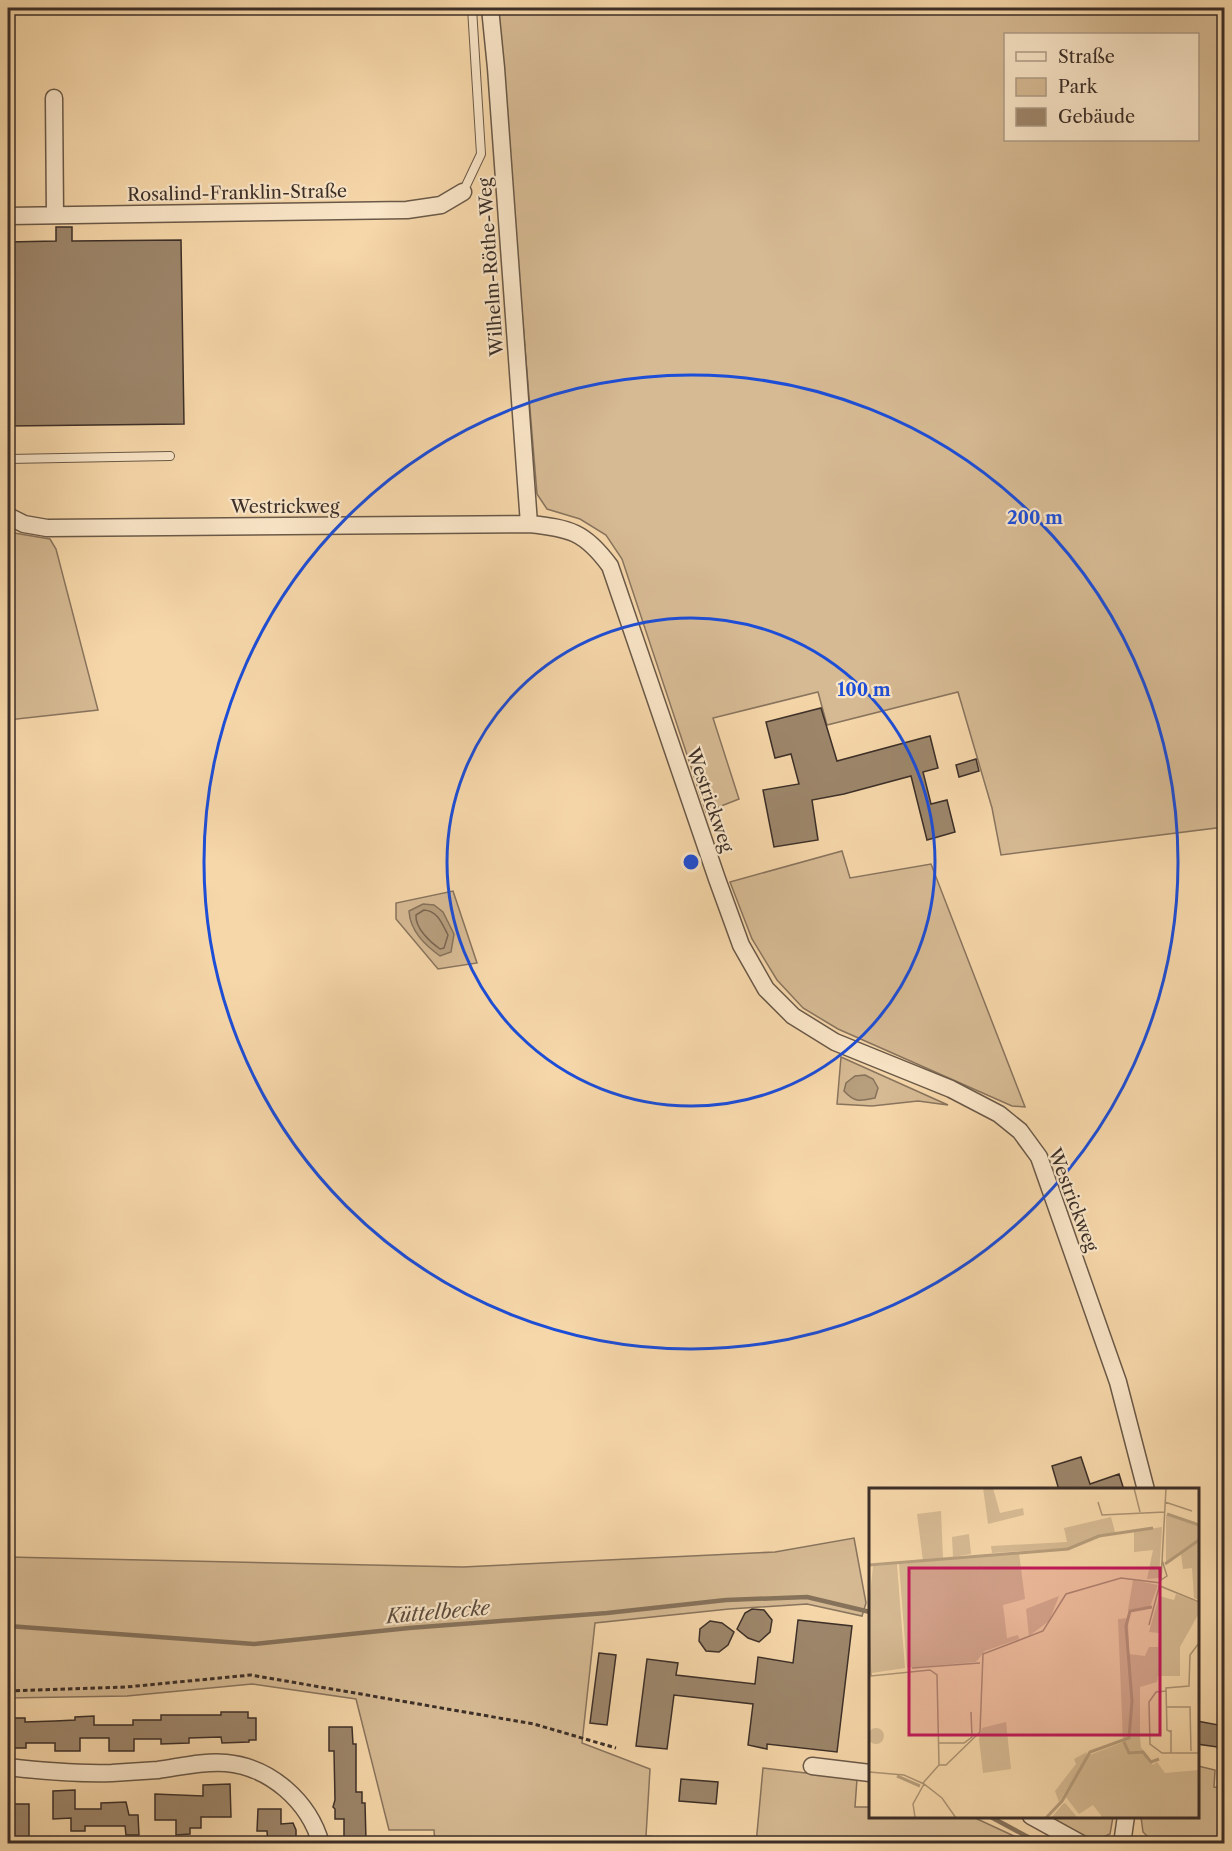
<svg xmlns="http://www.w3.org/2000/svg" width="1232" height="1851" font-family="'Libre Caslon Text',serif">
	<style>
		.green { fill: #d6ba93; stroke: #89745e; stroke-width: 1.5; fill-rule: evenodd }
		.water { fill: #b79e7d; stroke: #86725b; stroke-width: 1.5 }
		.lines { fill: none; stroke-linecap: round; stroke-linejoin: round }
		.shore { stroke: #7a6652; stroke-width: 1.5 }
		.stream { stroke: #86725b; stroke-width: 4.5 }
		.building { fill: #9d866b; stroke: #3c2f28; stroke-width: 1.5 }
		.lane-casing { stroke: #6a5948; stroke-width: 10 }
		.street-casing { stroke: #6a5948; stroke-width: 19 }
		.path { stroke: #3c2f28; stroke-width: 3; stroke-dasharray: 4.5 3; stroke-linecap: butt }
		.lane { stroke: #f9e5c7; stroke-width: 8 }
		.street { stroke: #f9e5c7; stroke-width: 16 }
		.ring { fill: none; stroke: #1d4ed8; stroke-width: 3 }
		.labels { text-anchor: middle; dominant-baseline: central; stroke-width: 4.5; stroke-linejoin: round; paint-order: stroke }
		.street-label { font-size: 18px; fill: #3c2f28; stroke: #f9e5c7 }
		.water-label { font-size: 20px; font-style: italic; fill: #5b4b3d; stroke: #f9e5c7 }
		.inset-river { fill: none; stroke: #b79e7d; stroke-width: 3 }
		.inset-road { fill: none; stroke: #ac9475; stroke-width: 1.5 }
		.view { fill: #c2185b; fill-opacity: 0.15; stroke: #c2185b; stroke-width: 3 }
		.inset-edge { fill: none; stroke: #3c2f28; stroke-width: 3 }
		.centre { fill: #1d4ed8; stroke: #f9e5c7; stroke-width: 3 }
		.ring-label { font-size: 18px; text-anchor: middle; font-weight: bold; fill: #1d4ed8; stroke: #f9e5c7; stroke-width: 4.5; stroke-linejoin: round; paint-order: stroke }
	</style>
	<rect width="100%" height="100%" fill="#f6d7a9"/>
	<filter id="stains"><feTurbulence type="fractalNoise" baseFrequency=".00333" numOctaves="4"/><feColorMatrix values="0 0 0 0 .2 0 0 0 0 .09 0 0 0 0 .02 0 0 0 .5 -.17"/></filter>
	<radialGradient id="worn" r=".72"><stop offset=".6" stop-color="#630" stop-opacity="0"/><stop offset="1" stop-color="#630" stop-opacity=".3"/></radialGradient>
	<!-- green -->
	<path class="green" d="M497 8H1224V827L1001 855 992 808 958 692 827 725 818 692 713 718 739 799 706 812 622 559 606 535 580 519 547 509 537 494ZM1006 34H1198V140H1006Z
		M8 532 50 539 56 549 98 710 8 720Z
		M842 851 850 878 931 864 1025 1107 1012 1106 838 1029 803 1008 777 980 752 939 730 882Z
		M453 891 477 963 438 969 396 919V903Z
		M841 1057 948 1105 918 1101 872 1106 837 1104Z
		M854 1538 866 1603 862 1616 807 1604 729 1609 595 1623 582 1743 650 1769 646 1836 727 1843 435 1844 434 1830H389L356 1699 252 1684 127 1696 8 1698V1557L463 1567 775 1552Z
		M1198 1766 1215 1770 1214 1787 1224 1788V1843H1154L1143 1832 1141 1817 1198 1816Z
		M763 1768 857 1779 855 1807H870V1816L973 1817 1029 1843 756 1844Z
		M1046 1817H1113L1110 1834 1094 1841Z"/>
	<!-- water -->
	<path class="water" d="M423 904 434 905 443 912 454 934 451 952 440 956C425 945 410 931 409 911Z
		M865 1075 873 1079 878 1088 875 1098C860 1101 855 1103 844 1091L846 1083 855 1076Z"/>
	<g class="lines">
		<!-- shore -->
		<path class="shore" d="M424 910C438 911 442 924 448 935L444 948 440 949C430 942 415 928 416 915Z"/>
		<!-- stream -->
		<path class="stream" d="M8 1626 254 1644 409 1628 607 1613 726 1600 807 1597 870 1612
			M989 1816 1041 1844"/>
	</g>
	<!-- building -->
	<path class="building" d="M56 227H72V241L181 240 184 424 8 426V242L56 241Z
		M821 708 837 761 930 736 938 768 923 772 931 804 947 800 955 832 927 840 911 776 844 794 812 800 818 840 774 847 763 790 799 784 791 754 775 758 766 722Z
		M976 759 979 771 959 777 956 765Z
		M1081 1457 1090 1484 1119 1474 1124 1490H1059L1052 1466Z
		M752 1609 764 1610 772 1620 770 1632 759 1642 748 1638 737 1629 745 1613Z
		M798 1620 852 1626 837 1752 767 1744V1749L748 1745 753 1704 674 1695 667 1749 636 1746 647 1659 678 1663 676 1675 755 1684 758 1657 793 1663Z
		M710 1621 722 1623 734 1632 728 1645 719 1652 706 1651 699 1641 700 1629Z
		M599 1653 616 1655 607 1725 590 1723Z
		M221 1712H248V1718H256V1740H249V1742L222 1743 221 1737 189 1738V1743L161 1744V1739H134V1751H109V1738H80V1751H55V1743H26V1748H8V1718H25V1722L55 1721 75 1720V1717L94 1716V1725H133V1720H161V1715H221Z
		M1197 1721 1224 1726V1748L1197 1744Z
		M329 1727H352L353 1744H356V1792H362V1803H365L366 1841H344V1819H335V1809L333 1807 335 1800 334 1751H329Z
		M681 1779 718 1782 716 1804 679 1801Z
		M230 1784 231 1817H201V1828H190V1834L176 1835V1820H155V1794L203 1796V1785Z
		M75 1790V1809H101V1803L126 1802 129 1815H138L139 1835H126L125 1826H85V1831H71V1818L53 1819V1791Z
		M8 1804H29V1844H8Z
		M258 1809H281V1824L293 1823 296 1830V1838H290V1844H268L267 1831H257Z"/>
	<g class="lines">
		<defs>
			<path id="lane" d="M463 192 481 154 472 8
				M8 459 170 456"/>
			<path id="street" d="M490 8 496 68 529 524
				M54 98 55 215
				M8 216 407 210 441 205 463 192
				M8 516 24 524 47 528 529 524C570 528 585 532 610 566L717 879 741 945 766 989 793 1016 835 1042 951 1089 999 1114 1020 1131 1039 1157 1118 1382 1146 1490
				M812 1766 870 1773
				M8 1767C42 1771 78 1774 112 1773 127 1772 143 1771 158 1770 180 1767 203 1761 226 1763 270 1767 309 1801 321 1844
				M1031 1816 1082 1844
				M1122 1844 1126 1816"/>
		</defs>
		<!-- lane casing -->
		<use href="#lane" class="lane-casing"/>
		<!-- street casing -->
		<use href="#street" class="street-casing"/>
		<!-- path -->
		<path class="path" d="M8 1691 126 1687 251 1675 534 1724 616 1748"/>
		<!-- lane -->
		<use href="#lane" class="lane"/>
		<!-- street -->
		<use href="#street" class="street"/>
	</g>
	<!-- distance rings -->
	<g class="ring">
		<circle cx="691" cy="862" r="244"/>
		<circle cx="691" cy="862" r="487"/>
	</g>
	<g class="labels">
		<!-- street labels -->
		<g class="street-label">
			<text transform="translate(237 193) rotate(-1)">Rosalind-Franklin-Straße</text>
			<text transform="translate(491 267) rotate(-94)">Wilhelm-Röthe-Weg</text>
			<text x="285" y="507">Westrickweg</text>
			<text transform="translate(710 800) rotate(71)">Westrickweg</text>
			<text transform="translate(1073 1200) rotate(69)">Westrickweg</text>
		</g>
		<!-- water labels -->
		<g class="water-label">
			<text transform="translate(438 1612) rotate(-5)">Küttelbecke</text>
		</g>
	</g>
	<!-- overview -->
	<g transform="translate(869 1488)">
		<rect width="330" height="330" fill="#f6d7a9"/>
		<path d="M114 0H124L131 25 154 20 155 27 119 36ZM72 23 74 70 54 73 48 26ZM297 27 330 38V51L297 74ZM242 29 246 44 200 60 123 65 122 58 198 54 195 40ZM293 39 290 90 278 91 284 62 265 64V43ZM100 46 102 66 84 69 83 49ZM330 52V112L325 110 323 80 314 81 312 66ZM150 65 156 111 134 117 138 150 149 147 150 151 116 163 107 174 38 180 30 76ZM28 76 36 180 3 185 0 115 4 78ZM264 92 289 97 281 119 259 122ZM307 106 330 115V125L311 159V188H289L288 194 271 199V249L272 259 284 277 288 274 296 285 330 282V330H234L224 317 210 326 196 308 218 268 254 254 249 131 259 130 260 166 276 168 280 159H289L290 145 280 144 290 108 305 112ZM190 108 180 133 160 148 157 121ZM137 234 142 281 114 285 110 251 113 240ZM-1 248a8 8 0 1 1 16 0a8 8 0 1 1-16 0ZM218 264 216 272 190 314 186 303 207 276 205 271ZM196 315 208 329 182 330 194 316Z" fill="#d6ba93"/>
		<path class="inset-river" d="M298 26 330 37M296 76 330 52M0 77 199 61 230 48 284 40M255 254 260 265 274 264 282 274 290 271M28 288 51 298M177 330 193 313 221 264 260 250 263 213 257 138 261 123 283 119"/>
		<path class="inset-road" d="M265 0 271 24M229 14 233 27 296 24M296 14 323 23M292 92 298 88 293 72M291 98 330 114M0 132 2 188 61 182 68 187 70 277 54 295M280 137 292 92 297 0M43 180 111 175M297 203 287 204 280 214 281 256 293 265H330M298 219H321L322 263M302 242V265M302 244 298 242 297 200 320 198 321 167 330 155M70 255H95L103 249 102 224M70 277H77L111 244 114 166 174 143 197 106 252 90 292 95M0 284 35 287 55 296 73 310 87 330M46 329 44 316 55 296"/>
		<path class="view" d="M40 80H291V247H40Z"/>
		<rect width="330" height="330" class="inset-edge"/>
	</g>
	<circle cx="691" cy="862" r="9" class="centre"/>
	<g class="ring-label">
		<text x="1035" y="524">200 m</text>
		<text x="864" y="696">100 m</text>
	</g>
	<!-- margin -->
	<rect width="1232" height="1851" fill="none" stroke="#f6d7a9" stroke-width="30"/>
	<rect x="9" y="9" width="1214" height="1833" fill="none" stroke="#3c2f28" stroke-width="3"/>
	<rect x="15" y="15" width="1202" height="1821" fill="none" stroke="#3c2f28" stroke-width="1.5"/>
	<!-- legend -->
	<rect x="1004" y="33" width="195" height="108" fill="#f9e5c7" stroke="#ad9c87" stroke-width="1.5"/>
	<rect x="1016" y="52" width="30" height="9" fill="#f9e5c7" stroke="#ad9c87" stroke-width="1.5"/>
	<text x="1058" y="63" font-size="18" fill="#3c2f28">Straße</text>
	<rect x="1016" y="78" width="30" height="18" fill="#d6ba93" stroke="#ad9c87" stroke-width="1.5"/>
	<text x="1058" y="93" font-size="18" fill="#3c2f28">Park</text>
	<rect x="1016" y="108" width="30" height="18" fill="#9d866b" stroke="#ad9c87" stroke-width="1.5"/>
	<text x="1058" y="123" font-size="18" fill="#3c2f28">Gebäude</text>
	<rect width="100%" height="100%" filter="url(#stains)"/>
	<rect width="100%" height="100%" fill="url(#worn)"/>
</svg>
